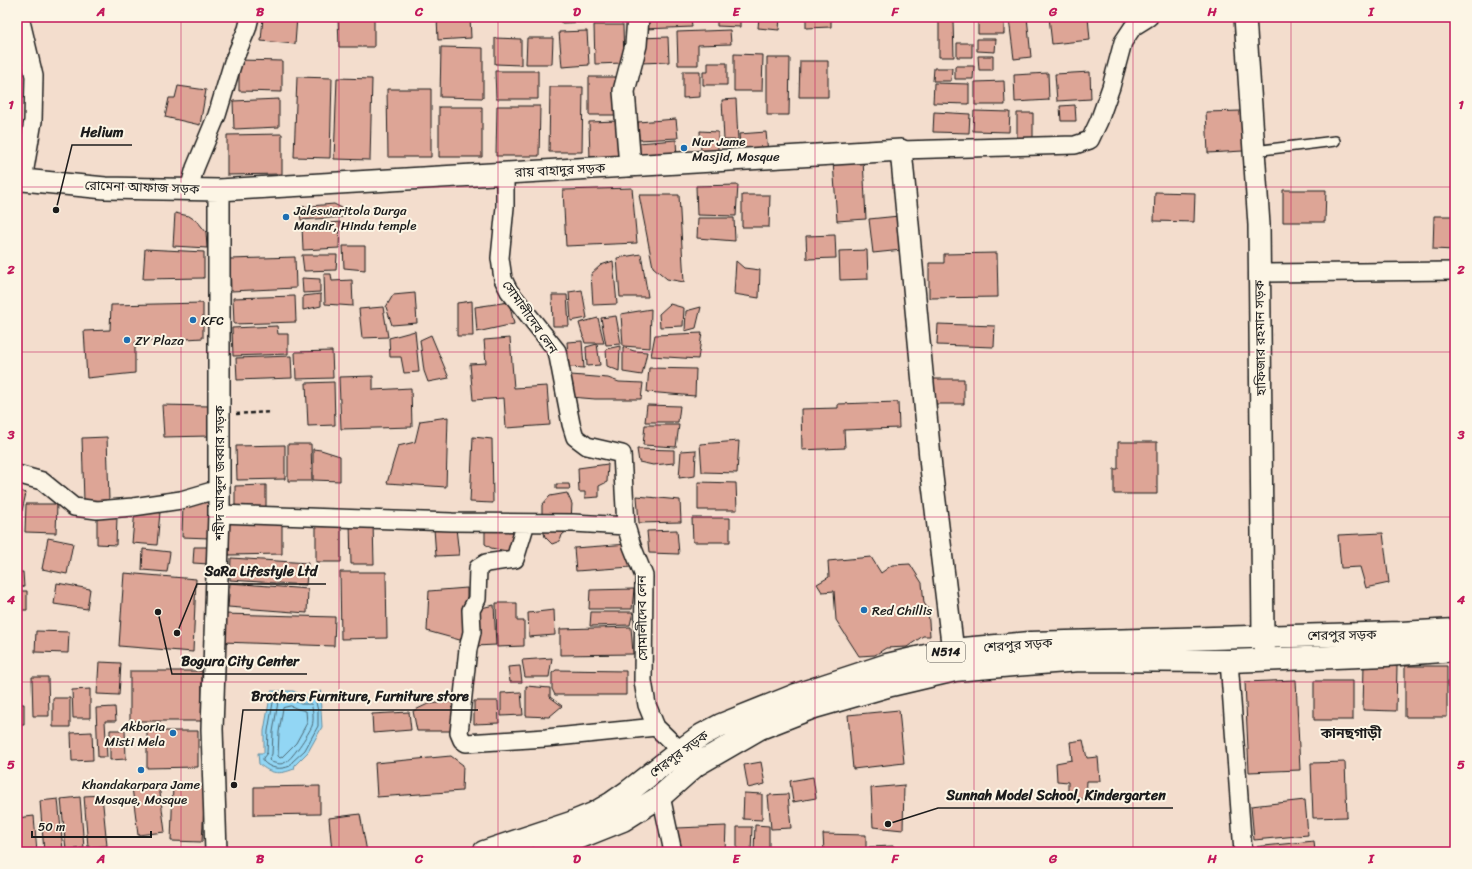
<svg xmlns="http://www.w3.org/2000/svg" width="1472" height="869" font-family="Sriracha,'Noto Sans Bengali',sans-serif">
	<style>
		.water { fill: #92d6f4; stroke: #638c9e }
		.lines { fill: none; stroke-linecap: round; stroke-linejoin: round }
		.shore { stroke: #4b6672; stroke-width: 1 }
		.building { fill: #dda596; stroke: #1c1c1c }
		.service-casing { stroke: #1c1c1c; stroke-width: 12 }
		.minor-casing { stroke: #1c1c1c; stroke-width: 20 }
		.tertiary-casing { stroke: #1c1c1c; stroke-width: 24 }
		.trunk-casing { stroke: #1c1c1c; stroke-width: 25 }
		.path { stroke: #1c1c1c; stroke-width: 2.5; stroke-dasharray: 4 3; stroke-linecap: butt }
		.service { stroke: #fcf5e5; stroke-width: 9 }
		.minor { stroke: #fcf5e5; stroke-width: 17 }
		.tertiary { stroke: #fcf5e5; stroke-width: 21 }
		.trunk { stroke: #fcf5e5; stroke-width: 22 }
		.grid { fill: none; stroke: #c2185b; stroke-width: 1; stroke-opacity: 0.55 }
		.poi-dot { fill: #1f6fb2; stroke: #fcf5e5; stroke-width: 1.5 }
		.labels { text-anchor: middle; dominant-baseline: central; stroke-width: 4; stroke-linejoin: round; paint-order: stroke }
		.shield { fill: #fcf5e5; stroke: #5f5d58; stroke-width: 1 }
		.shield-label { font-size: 12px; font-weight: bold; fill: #1c1c1c }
		.poi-label { font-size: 13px; fill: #1c1c1c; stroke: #fcf5e5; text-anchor: start }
		.street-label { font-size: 13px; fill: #1c1c1c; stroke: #fcf5e5 }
		.neighbourhood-label { font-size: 14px; font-weight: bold; fill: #1c1c1c; stroke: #fcf5e5 }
		.leader { fill: none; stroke: #1c1c1c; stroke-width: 1.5 }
		.callout-dot { fill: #1c1c1c; stroke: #fcf5e5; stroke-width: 1.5 }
		.callout-label { font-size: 14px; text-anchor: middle; font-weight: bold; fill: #1c1c1c; stroke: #fcf5e5; stroke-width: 4; stroke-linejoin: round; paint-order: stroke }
		.neatline { fill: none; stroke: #c2185b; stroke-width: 1.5 }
		.grid-label { font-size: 13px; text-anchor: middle; font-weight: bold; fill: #c2185b }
	</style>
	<rect width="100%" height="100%" fill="#f3ddcd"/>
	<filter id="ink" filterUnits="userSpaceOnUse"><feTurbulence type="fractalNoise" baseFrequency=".025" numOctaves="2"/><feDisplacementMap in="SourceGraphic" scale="8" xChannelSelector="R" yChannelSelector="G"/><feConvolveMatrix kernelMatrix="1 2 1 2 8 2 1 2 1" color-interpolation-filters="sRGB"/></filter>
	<g filter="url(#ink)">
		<!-- water -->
		<path class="water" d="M271 691H293L302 695H311L322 691 320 694 322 727 308 752 295 765 294 769C279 775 271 774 259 764L258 753H264V731Z"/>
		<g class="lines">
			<!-- shore -->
			<path class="shore" d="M276 695H293L302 699 315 698 318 711V726L305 750 292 762 290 766C281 770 270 769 263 761V758L267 753 268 731 274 697Z
				M280 700H292L301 704H311C313 709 314 720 312 726 309 733 291 761 284 763 280 765 275 763 271 762L269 760 272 754 273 732 278 702Z
				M291 706 298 709 306 711 307 723 296 743 282 757 280 758 278 756 279 732 283 708Z"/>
		</g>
		<!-- building -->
		<path class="building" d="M263 17H297L295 44 261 41Z
			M338 17H374V47H339Z
			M437 17H470L471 38 438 40Z
			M561 17H590V22L561 23Z
			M597 17H626V19L597 20Z
			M645 17H691L692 27 645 29Z
			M717 17H740V27L717 26Z
			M759 17H780L779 30 758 28Z
			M806 17H831V27L806 28Z
			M978 17H1004V34H978Z
			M1027 17 1031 57 1014 59 1009 19Z
			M1049 17H1088L1090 40 1052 44Z
			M939 21H953L954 57H939Z
			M594 25H623L624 63 595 64Z
			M730 30 731 44 698 45V65H678L677 32Z
			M587 31 589 65 562 67 559 32Z
			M668 37 669 62 640 63 639 38Z
			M495 38 521 39V65L495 64Z
			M527 38H553L552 64H526Z
			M977 39H996L995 52 977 51Z
			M957 43H972V57H957Z
			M441 47 483 48V98L440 97Z
			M734 54 763 55 762 91H734Z
			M978 56H993V70H979Z
			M767 58H790L789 115H767Z
			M239 60 282 61V92L239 91Z
			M800 61H828V97H799Z
			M708 63H727V85H703V72H708Z
			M955 66H974L973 79H955Z
			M934 68H952L951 81H933Z
			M495 71H538V99H496Z
			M683 71H700V97L683 98Z
			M1090 72 1091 99 1057 101 1055 74Z
			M1048 73 1049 100 1015 102 1014 75Z
			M297 77 332 78 330 158 294 157Z
			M589 77H617L618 115H589Z
			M337 78 372 79 370 160 334 159Z
			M1004 81 1005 105H975V82Z
			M934 83 969 84V104L933 103Z
			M178 86 206 90 200 125 165 117 169 98H175Z
			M550 87H583L582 152H549Z
			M387 89H431V157H388Z
			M279 99V127L234 129 233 101Z
			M736 99 738 140H724L722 100Z
			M1075 105 1076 121H1061L1060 106Z
			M497 106H540L539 156H496Z
			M439 107H482V157H439Z
			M974 111 1010 112 1009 132 973 131Z
			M1241 111 1243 151 1208 153 1206 112Z
			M934 112 970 114 969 133 933 132Z
			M1017 113H1033V140H1017Z
			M676 119 678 138 639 140 638 122Z
			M618 121 619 160H590L589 122Z
			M17 129H20V166H17Z
			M700 131 718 132V152H701Z
			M766 132 768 153 741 155 739 134Z
			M282 134V174L227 175V135Z
			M676 140 677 159 639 161 638 143Z
			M863 159 866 219 837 221 833 161Z
			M738 185 736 216 697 215 696 186Z
			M632 188 637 243 566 246 563 190Z
			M1283 190H1326L1325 222H1283Z
			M1155 192 1195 193 1194 222 1154 221Z
			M639 195H679L684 282 667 279 653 267Z
			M742 195H770L769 227H742Z
			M334 204 342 208 343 217 301 220 299 207Z
			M175 213 189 216 198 222 206 232 207 248 173 246Z
			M899 216 902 250 873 253 869 219Z
			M1434 216H1455V250L1433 249Z
			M698 218H734L735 241 697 238Z
			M340 222 339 248 303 250 302 226Z
			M835 235 836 258 807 259 806 236Z
			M343 246H365V270L344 268Z
			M145 249 204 252V278L143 279Z
			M867 250 868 279 840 280 839 251Z
			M997 253 998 297 929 298V263H944V254Z
			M641 254 648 297H620L617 258Z
			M302 255H337L336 270 304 271Z
			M295 257 296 288 231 291 230 259Z
			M613 261 617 304 593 305 591 274 601 265Z
			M736 261 744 268 760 270 759 298 734 294Z
			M324 274H331L332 281 352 280 353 306 325 304Z
			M302 278 320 279V292L303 293Z
			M582 290 587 318 571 321 569 292Z
			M415 293 417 323 392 325 386 307 393 295Z
			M321 294V306L303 310V296Z
			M552 295H567L569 326H553Z
			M295 296 296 322 234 324 233 298Z
			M472 301 473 336H457V303Z
			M509 302 514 324 477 332 475 307Z
			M203 303V338L135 342V373L87 378 84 331 110 330 111 305Z
			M670 304 684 308 683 326 660 327 659 314Z
			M383 307 388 337 362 338 359 309Z
			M701 307 696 328 685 331 686 311Z
			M651 309 650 348 623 346 621 314Z
			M616 316 621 344 606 345 601 318Z
			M598 318 604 343H585L579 323Z
			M938 324 995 326 994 347 937 345Z
			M277 326 278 334H288V354L233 356 232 328Z
			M415 331 419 372 404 373 401 357H390L389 338Z
			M702 333 698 359 651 356 655 335Z
			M431 335 449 378 428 382 424 371 420 340Z
			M510 338 514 388 547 386 550 425 506 428 504 398 473 400 470 364 486 363 484 340Z
			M582 341 584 368 569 367 567 342Z
			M597 344 600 365 587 366 586 347Z
			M620 346 619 371 607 366 606 349Z
			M623 347 634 351 647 352 642 375 623 372Z
			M332 351 333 378 296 379 295 352Z
			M291 356 292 378 237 380 236 358Z
			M649 368 696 369 695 396 647 392Z
			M571 375 608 378 619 382 643 383 641 399H595L571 397Z
			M373 376V390L411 388 412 427 341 429 339 377Z
			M929 379H964V404H929Z
			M334 382 335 425 308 426 306 383Z
			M898 402 899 428 844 430 845 448 802 450 801 409 838 408V404Z
			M162 405 209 406V436L164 437Z
			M647 405 680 406 678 422H645Z
			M448 417 446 487 387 483 398 446 415 442 420 421Z
			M645 425H679L676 447 643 445Z
			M107 437 109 500 84 501 82 438Z
			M473 437 492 439 493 503 470 502Z
			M739 441 737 473 702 472 700 444Z
			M1118 442H1157V494H1114V469H1118Z
			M288 444H311L312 481H288Z
			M285 445V479L237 480 236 446Z
			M313 449 321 450 340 456V481L313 480Z
			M637 449 674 450V463L653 465 639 462Z
			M696 450 695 476 679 478 681 451Z
			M608 464 607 482 599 486V497L585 498V492H579L578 468Z
			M698 482 736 483 737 510H698Z
			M556 484H569L570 489H556Z
			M266 485V511H235V486Z
			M17 490 26 493 22 511 17 510Z
			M567 493 572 504 571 519 547 520 542 513V505L550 496Z
			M210 496V538L182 537 183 503Z
			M637 496 680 500 681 522 639 523Z
			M26 504H57L56 533 25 532Z
			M135 510 160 512 157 545 132 543Z
			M282 516V554L229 555V517Z
			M117 517 116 545 97 544V518Z
			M692 518H730V542H693Z
			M341 522V562H316V523Z
			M350 523H373L374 564H351Z
			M485 525 513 526 512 552 491 548 485 544Z
			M542 525 568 530 562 535 560 541 552 544 545 537Z
			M456 528 459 555 436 556 434 529Z
			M677 530 679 554 649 553 647 531Z
			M1383 533 1389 583 1366 588 1360 567 1341 568 1338 535Z
			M48 538 73 543 67 574 42 569Z
			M629 544 631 567 576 571 574 548Z
			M194 547H210L209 564 193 563Z
			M143 549 170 552 167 572 142 570Z
			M871 557 881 573 892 565 910 564 922 583 924 603 928 609 930 636H923L907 647 886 648 875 655 859 656 836 620 834 591 822 592 817 584 829 577 828 561Z
			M231 558 308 563 306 585 230 580Z
			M17 572H23L24 587H17Z
			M340 572H386L387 638 341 639Z
			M124 573 196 579 193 652 119 646Z
			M57 583 90 589 87 609 54 604Z
			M230 583 308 589 307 613 228 607Z
			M467 588V642L427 631 429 591Z
			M634 589 632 609H589L590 590Z
			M17 591H27V610H17Z
			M496 603H517V621H524V646L497 647Z
			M494 605 496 645 475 646 477 609Z
			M554 610 555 635 529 637 528 613Z
			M591 612H633L630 625 590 626Z
			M223 614 335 617 334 646 222 642Z
			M631 627 633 654 560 655V629Z
			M36 631 69 632 68 653 35 652Z
			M552 658 549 677H525L522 660Z
			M99 662 121 663 119 695 97 694Z
			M1364 665 1397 666 1396 711 1363 710Z
			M520 666 522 682H510L508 667Z
			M1405 666H1447V717H1405Z
			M556 670 626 671V695H555L552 689V673Z
			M130 671H202V721H130Z
			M32 677H48L49 716H33Z
			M1296 680 1300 770 1249 772 1245 682Z
			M1314 681H1353V720H1314Z
			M526 686 550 688V697L562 706 549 717 526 716Z
			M90 689V718H73L72 690Z
			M521 692 523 715 501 716V693Z
			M53 698H70V727H53Z
			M459 701 457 731H417L413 711 428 704Z
			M474 701H498L499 723 474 724Z
			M17 704H24V725H17Z
			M115 707 116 721H105L107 757H98L96 708Z
			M899 710 904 763 853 769 848 715Z
			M409 712 411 730 373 733 372 714Z
			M110 730H125L126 759 110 760Z
			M147 731H198V767L147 768Z
			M92 732 93 760 72 761 71 733Z
			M1083 740 1087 758 1098 757 1100 781H1087L1086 799 1068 798V782L1057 781 1056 763 1072 760 1070 742Z
			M451 756 463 765 462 791 377 797 375 763Z
			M761 762 765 784 748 788 744 765Z
			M1345 762 1347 817 1313 818 1311 763Z
			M813 777 816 798 793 802 790 781Z
			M159 785 165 832 138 835 132 787Z
			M173 785 205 786 202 842 171 841Z
			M904 785 903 830 873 827 871 788Z
			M320 786V814L254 815V787Z
			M744 793 762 794V820L743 819Z
			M788 794 791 828 771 829 768 795Z
			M102 795 107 846 88 847 84 796Z
			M80 797 84 848 66 850 61 799Z
			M58 799 63 850 44 852 40 801Z
			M1305 800 1308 835 1254 840 1251 806Z
			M360 814 367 852H332L329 818Z
			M34 816 37 852H19L17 818Z
			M755 825 769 826V852H754Z
			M726 826 725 852H682L677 828Z
			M737 827H752L751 852H737Z
			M823 834 866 835V852H824Z
			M1314 841 1315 852H1255L1254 847Z
			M894 846 895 852H870L869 847Z"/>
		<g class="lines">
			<defs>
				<path id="service" d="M1254 151 1335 141"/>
				<path id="minor" d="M20 17 34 76 33 121 23 180
					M901 150 1075 145 1090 140 1099 121 1111 87 1123 42 1133 27 1149 17
					M505 173V207L500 258 503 279 509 291 557 351 571 424 575 437 587 446 622 454 626 526 632 546 644 576 643 681 647 705 656 727 688 758
					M189 189 195 168 217 115 233 62 247 29 250 17
					M1260 273 1455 271
					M17 474 42 481 74 507 97 510 133 507 181 500 219 489
					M219 514 452 522 573 523 626 526
					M526 523 515 559 486 563 478 568 477 599 471 610 472 632 468 649 459 733 462 740 466 743 546 738 656 727
					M1229 661 1243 852
					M661 796 673 852"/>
				<path id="tertiary" d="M1245 17 1259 225 1263 636 1265 655
					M630 166 624 91 636 45 638 17
					M17 181 23 180 105 188 219 190 901 150 931 468 955 668
					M216 852 212 729 219 514V190"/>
				<path id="trunk" d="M484 852 571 823 593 814 612 803 629 791 680 751 702 735 721 725 796 695 887 665 952 650 1030 643 1401 633 1455 630
					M543 852 623 820 661 796 696 765 760 728 811 708 891 685 955 670 1013 665 1080 660 1229 661 1386 655 1455 650"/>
			</defs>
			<!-- service casing -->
			<use href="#service" class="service-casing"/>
			<!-- minor casing -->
			<use href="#minor" class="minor-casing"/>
			<!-- tertiary casing -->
			<use href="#tertiary" class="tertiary-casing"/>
			<!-- trunk casing -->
			<use href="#trunk" class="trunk-casing"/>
			<!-- path -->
			<path class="path" d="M236 414 271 412"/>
			<!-- service -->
			<use href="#service" class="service"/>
			<!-- minor -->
			<use href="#minor" class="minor"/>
			<!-- tertiary -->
			<use href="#tertiary" class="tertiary"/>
			<!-- trunk -->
			<use href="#trunk" class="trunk"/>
		</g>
	</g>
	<!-- grid -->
	<path class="grid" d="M181 17V852M339 17V852M498 17V852M657 17V852M815 17V852M974 17V852M1133 17V852M1291 17V852M17 187H1455M17 352H1455M17 517H1455M17 682H1455"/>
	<!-- markers -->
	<g class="poi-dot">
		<circle cx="684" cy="148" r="4"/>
		<circle cx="286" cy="217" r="4"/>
		<circle cx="193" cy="320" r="4"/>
		<circle cx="127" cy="340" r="4"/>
		<circle cx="864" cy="610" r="4"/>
		<circle cx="173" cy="733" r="4"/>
		<circle cx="141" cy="770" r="4"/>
	</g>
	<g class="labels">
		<!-- shield labels -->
		<rect class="shield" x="927" y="642" width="38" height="20" rx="3"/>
		<g class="shield-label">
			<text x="946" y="652">N514</text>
		</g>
		<!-- poi labels -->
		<g class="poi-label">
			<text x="692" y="141">Nur Jame<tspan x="692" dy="15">Masjid, Mosque</tspan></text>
			<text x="294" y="210">Jaleswaritola Durga<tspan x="294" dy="15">Mandir, Hindu temple</tspan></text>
			<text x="201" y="320">KFC</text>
			<text x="135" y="340">ZY Plaza</text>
			<text x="872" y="610">Red Chillis</text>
			<text x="165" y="726" text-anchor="end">Akboria<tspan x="165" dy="15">Misti Mela</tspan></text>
			<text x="141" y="784" text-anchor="middle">Khandakarpara Jame<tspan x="141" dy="15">Mosque, Mosque</tspan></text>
		</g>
		<!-- street labels -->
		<g class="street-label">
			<text transform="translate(560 170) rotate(-3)">রায় বাহাদুর সড়ক</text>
			<text transform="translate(142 187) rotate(2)">রোমেনা আফাজ সড়ক</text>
			<text transform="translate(530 317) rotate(55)">সোমালীদেব লেন</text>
			<text transform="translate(1260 338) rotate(-91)">হাফিজার রহমান সড়ক</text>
			<text transform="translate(219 473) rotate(-90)">শহীদ আব্দুল জব্বার সড়ক</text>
			<text transform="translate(642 618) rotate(-91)">সোমালীদেব লেন</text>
			<text transform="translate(1342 635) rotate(-1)">শেরপুর সড়ক</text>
			<text transform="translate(1018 645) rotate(-4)">শেরপুর সড়ক</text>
			<text transform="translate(679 754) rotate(-36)">শেরপুর সড়ক</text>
		</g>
		<!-- neighbourhood labels -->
		<g class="neighbourhood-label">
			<text x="1351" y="733">কানছগাড়ী</text>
		</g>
	</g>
	<!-- callouts -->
	<path class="leader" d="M56 210L72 145H132M177 633L197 584H326M158 612L172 674H307M234 785L243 710H478M888 824L938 808H1173"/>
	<g class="callout-dot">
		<circle cx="56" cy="210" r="4"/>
		<circle cx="177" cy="633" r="4"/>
		<circle cx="158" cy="612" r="4"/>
		<circle cx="234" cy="785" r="4"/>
		<circle cx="888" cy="824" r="4"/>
	</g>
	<g class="callout-label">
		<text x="102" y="137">Helium</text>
		<text x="261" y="576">SaRa Lifestyle Ltd</text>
		<text x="240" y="666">Bogura City Center</text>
		<text x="360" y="701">Brothers Furniture, Furniture store</text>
		<text x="1056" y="800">Sunnah Model School, Kindergarten</text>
	</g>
	<!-- margin -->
	<rect width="1472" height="869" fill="none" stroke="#fcf5e5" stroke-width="44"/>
	<!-- scale -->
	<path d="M32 831v6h119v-6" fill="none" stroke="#1c1c1c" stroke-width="2"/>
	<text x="38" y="831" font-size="12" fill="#1c1c1c" stroke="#fcf5e5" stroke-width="3" paint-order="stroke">50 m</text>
	<rect x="22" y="22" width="1428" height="825" class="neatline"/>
	<g class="grid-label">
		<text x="101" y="16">A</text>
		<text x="260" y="16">B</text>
		<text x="419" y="16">C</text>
		<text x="577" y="16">D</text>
		<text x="736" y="16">E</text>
		<text x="895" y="16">F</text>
		<text x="1053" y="16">G</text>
		<text x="1212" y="16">H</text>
		<text x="1371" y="16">I</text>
		<text x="11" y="109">1</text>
		<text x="1461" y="109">1</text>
		<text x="11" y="274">2</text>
		<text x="1461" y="274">2</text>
		<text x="11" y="439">3</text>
		<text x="1461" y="439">3</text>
		<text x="11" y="604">4</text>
		<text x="1461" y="604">4</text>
		<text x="11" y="769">5</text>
		<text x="1461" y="769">5</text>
		<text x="101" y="863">A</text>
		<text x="260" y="863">B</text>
		<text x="419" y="863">C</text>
		<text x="577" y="863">D</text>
		<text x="736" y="863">E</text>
		<text x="895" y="863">F</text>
		<text x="1053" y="863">G</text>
		<text x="1212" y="863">H</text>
		<text x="1371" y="863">I</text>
	</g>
</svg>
